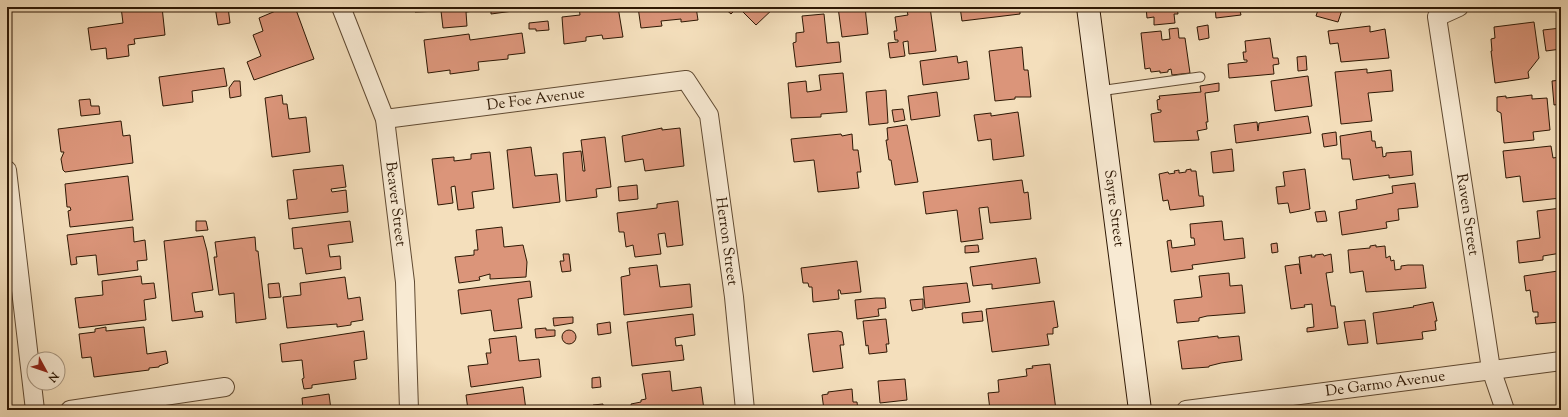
<svg xmlns="http://www.w3.org/2000/svg" width="1568" height="417" font-family="'Sorts Mill Goudy',serif">
	<style>
		.building { fill: #db957a; stroke: #2e1804 }
		.lines { fill: none; stroke-linecap: round; stroke-linejoin: round }
		.lane-casing { stroke: #604a32; stroke-width: 11 }
		.street-casing { stroke: #604a32; stroke-width: 20 }
		.secondary-casing { stroke: #2e1804; stroke-width: 24 }
		.lane { stroke: #f8ead3; stroke-width: 9 }
		.street { stroke: #f8ead3; stroke-width: 18 }
		.secondary { stroke: #f8ead3; stroke-width: 22 }
		.labels { text-anchor: middle; dominant-baseline: central; stroke-width: 3.5; stroke-linejoin: round; paint-order: stroke }
		.street-label { font-size: 15px; fill: #2e1804; stroke: #f8ead3 }
	</style>
	<rect width="100%" height="100%" fill="#f4dfbc"/>
	<filter id="stains"><feTurbulence type="fractalNoise" baseFrequency=".005" numOctaves="4"/><feColorMatrix values="0 0 0 0 .2 0 0 0 0 .09 0 0 0 0 .02 0 0 0 .5 -.17"/></filter>
	<radialGradient id="worn" r=".72"><stop offset=".6" stop-color="#630" stop-opacity="0"/><stop offset="1" stop-color="#630" stop-opacity=".3"/></radialGradient>
	<!-- building -->
	<path class="building" d="M121 7H162L165 35 134 39 135 44 128 45 129 56 107 59 106 48 91 50 88 28 123 23Z
		M215 7H228L230 23 218 25Z
		M285 7H295L314 59 254 80 247 62 261 56 253 35 263 31 259 18Z
		M414 7H512L513 11 491 14V9L466 12 467 26 443 28 441 11 415 12Z
		M579 7H618L623 37 603 39 602 35 586 37V41L564 44 562 17 580 15Z
		M638 7H696L698 20 681 22V19L661 21 662 26 641 28Z
		M723 7H775L756 25 738 7 731 14Z
		M838 7H865L868 34 842 37Z
		M906 7H930L936 51 909 54 908 41 903 42 905 56 890 58 888 43 898 42V40H895L894 31H897L895 17 908 15Z
		M960 7H1020V14L962 21Z
		M1146 7H1177L1178 14H1174L1175 23 1154 25V17L1147 18Z
		M1215 7H1274L1240 11 1241 15 1216 18Z
		M1319 7H1343L1338 22 1316 16Z
		M824 14 827 43 839 42 841 62 796 67 793 43 796 42V33L804 32 802 16Z
		M548 21 549 30 536 31V29H529V23Z
		M1534 22 1539 58 1528 72 1529 78 1495 83 1491 51H1492L1491 39 1495 38 1494 27Z
		M1208 25 1209 38 1199 40 1197 27Z
		M1370 26V32L1385 29 1389 58 1341 62 1338 43 1330 44 1328 31Z
		M1178 28 1179 38H1185L1190 73 1172 75 1171 69 1168 70V72L1160 73V71L1151 72 1150 68 1145 69 1141 33 1161 31 1162 40 1170 39 1169 29Z
		M1561 28V49L1546 51 1543 30Z
		M522 33 525 53 508 55V59L478 62 479 70 450 74V70L428 73 424 40 469 34 470 40Z
		M1270 38 1273 58H1278L1279 64 1273 65 1274 74 1229 78 1228 64 1247 62V60H1244L1243 52H1246L1245 41Z
		M1022 47 1024 70H1028L1031 97H1015V99L995 101 989 51Z
		M957 56 958 63 967 61 969 79 923 85 920 61Z
		M1306 56 1307 70 1298 71 1297 57Z
		M224 68 227 86 192 91 193 102 163 106 159 77Z
		M1367 69V73L1391 70 1393 91 1368 93 1372 121 1341 124 1335 72Z
		M843 73 847 112 821 114V117L791 118 788 83 806 81 807 92 821 90 819 75Z
		M1308 76 1312 106 1275 111 1271 81Z
		M1561 80V104L1554 105 1552 81Z
		M234 81H240L241 96 230 98 229 88Z
		M1219 83V91L1205 93 1208 122H1206L1207 129 1197 131 1199 140 1154 142 1151 114 1161 112V110H1158L1157 100 1160 99 1159 96 1201 92 1200 86Z
		M886 90 888 123 869 125 866 92Z
		M937 92 940 116 911 120 908 96Z
		M282 95 283 104H287L289 119 306 117 310 152 272 157 265 98Z
		M1532 95V99L1547 98 1550 130 1533 132 1534 140 1504 143 1501 113 1497 111V97L1506 96V98Z
		M90 99 91 106H99L100 114 81 116 79 100Z
		M903 109 905 120 894 122 892 110Z
		M1018 112 1024 156 993 160 991 139 978 141 974 115 991 113V116Z
		M1308 116 1311 133 1236 143 1234 125 1257 122 1258 131 1259 123Z
		M121 121 123 136 130 135 133 163 65 172 63 170 61 159 64 152H61L58 129Z
		M907 125 918 182 895 185 891 160H889L886 140H888L887 128Z
		M662 128V130L680 128 684 166 645 171 643 159 625 162 622 136Z
		M1371 131 1372 141H1375L1376 148 1382 147 1383 157 1386 156V153L1411 151 1413 175 1389 178V175L1353 180 1350 159H1342L1340 136Z
		M1336 132 1337 145 1324 147 1322 134Z
		M841 134 842 136 852 134 853 150H858L861 172H857L859 188 818 192 814 160 794 162 791 139Z
		M605 137 611 187 596 189 597 197 566 201 563 153 581 151 583 171H585L581 140Z
		M1551 146 1553 158 1559 157 1561 198 1523 202 1520 176 1506 178 1503 151Z
		M531 147 535 176 557 174 560 202 513 208 507 150Z
		M1232 149 1234 171 1213 173 1211 152Z
		M490 152 494 189 472 192 474 208 458 210 455 186 451 187 453 203 438 205 432 159 454 157V161L471 159V154Z
		M343 165 346 187 331 189 332 192 346 190 348 212 289 219 287 200 297 199 293 170Z
		M1191 169V171H1196L1199 196H1203L1204 206 1170 210 1168 200 1163 201 1159 174 1168 172 1169 174 1175 173 1174 171 1179 170V173L1186 172V170Z
		M1305 169 1310 209 1290 213 1288 203 1278 204 1276 187 1285 186 1283 172Z
		M128 176 133 220 70 227 68 211 71 210 70 207H67L65 184Z
		M1022 180 1024 193 1028 192 1031 219 990 223 988 207 979 208 983 239 961 242 957 210 926 214 923 192Z
		M1415 183 1418 207 1398 209 1399 220 1386 222 1387 228 1342 235 1339 212 1357 209 1356 200 1393 193 1392 186Z
		M637 185 638 199 619 201 618 187Z
		M678 201 683 245 667 247 665 233 658 234 661 254 635 257 633 245 626 247 624 232H619L617 213 657 208V204Z
		M1561 208V253L1543 256V260L1519 263 1517 241 1540 238 1537 211Z
		M1325 211 1327 221 1317 222 1315 212Z
		M196 221H206L208 230 196 231Z
		M350 221 353 242 328 245 330 257 340 256 341 269 306 274 302 248 294 249 292 228Z
		M1222 221 1224 240 1243 238 1245 258 1200 264 1192 265 1193 269 1171 272 1167 241 1171 240 1172 248 1195 245 1194 238H1191L1190 224Z
		M133 227 134 242 145 240 147 260 137 261 138 270 98 275 96 255 76 257 77 264 71 265 67 235Z
		M502 227 504 247 523 245 527 262 526 277 490 279V274L479 277 480 280 459 283 455 257 474 255V250H478L476 230Z
		M203 236 207 251 213 290 192 293 195 312 202 311 203 317 172 321 164 241Z
		M255 237 256 251H258L266 319 236 323 234 293 219 295 214 257H217L215 242Z
		M1277 243 1278 252 1272 253 1271 244Z
		M978 245 979 252 965 253V246Z
		M1376 245V247L1385 246 1386 258 1390 256 1391 261 1394 260 1395 270 1401 269V266L1408 265H1423L1426 288 1366 292 1363 271 1350 273 1348 250 1370 248V246Z
		M563 254H569L571 271 562 272 560 261H564Z
		M1323 254 1324 256 1331 254 1333 272 1326 273 1331 306H1335L1338 328 1307 332V328L1314 327 1312 304 1304 305 1305 307 1291 309 1285 266 1299 264 1301 274 1299 257 1312 255 1311 257H1315V255Z
		M1036 258 1040 283 992 289V284L973 286 970 267Z
		M857 261 861 292 841 294 840 290H838L839 299 813 302 812 287H809L808 283H803L801 268Z
		M657 265 660 287 690 284 692 307 624 315 621 277 630 275 629 268Z
		M1558 271 1561 298V322L1536 324 1535 317H1538V312H1533L1530 290 1526 291 1524 276Z
		M1229 273 1230 286 1242 285 1245 313 1207 316 1199 318V321L1177 323 1174 300 1202 297 1199 276Z
		M141 276 142 284 154 283 156 298 144 300 146 320 79 328 75 298 103 295 102 281Z
		M345 277 348 299 360 297 363 320 351 322V325L337 327V324L287 328 283 297 301 295 300 283Z
		M530 281 532 297 518 299 522 328 494 331 491 310 461 314 458 290Z
		M279 283 281 297 269 298 268 284Z
		M967 283 970 302 925 308 923 287Z
		M876 298H885L886 308 878 309 879 316 857 319 855 300Z
		M923 299V309L912 311 910 300Z
		M1054 301 1058 327 1053 328V334H1047L1049 345 992 352 986 309Z
		M1433 302 1437 321H1435L1436 330 1422 332 1423 339 1377 344 1373 313 1414 307 1413 306Z
		M982 311 983 321 963 323 962 313Z
		M693 314 695 335 675 338 676 346 682 345 684 360 632 366 627 322Z
		M573 317V323L554 326 553 318Z
		M886 319 889 344H886L887 352 869 354 868 345 866 346 863 321Z
		M1365 320 1368 343 1348 345 1344 322Z
		M610 322 611 333 598 335 597 324Z
		M106 327V331L144 327 147 354 166 351 168 363 159 366V367L149 368V370L94 377 91 357 82 358 79 334 95 332V329Z
		M546 328V330H555V336L536 338 535 329Z
		M562 337a7 7 0 1 1 14 0a7 7 0 1 1-14 0Z
		M364 331 367 359 354 361 356 379 312 385V388L304 389 302 379 304 378 302 360 282 362 280 344Z
		M838 331 842 332 844 345H840L843 368 813 372 808 334Z
		M516 336 519 361 539 359 541 377 471 387 468 366 488 364 486 353H491L489 339Z
		M1218 336V338L1239 336 1242 360 1221 363 1209 366V367L1182 369 1178 341Z
		M1050 364 1056 410H990L988 393 999 392 998 380 1027 376 1026 369 1033 368 1032 366Z
		M670 371 672 391 701 387 704 410H632L631 404 641 402V400L646 399 642 374Z
		M600 377 601 387 592 388V378Z
		M905 379 907 400 880 403 878 381Z
		M523 387 526 410H468L466 395Z
		M852 389 853 402H857L858 410H824L822 395 828 394V392Z
		M329 394 331 410H303L302 398Z
		M603 404V410H594L593 405Z"/>
	<g class="lines">
		<defs>
			<path id="lane" d="M1099 91 1200 77"/>
			<g id="street">
				<path id="s1" d="M341 7 385 119 405 282 409 410"/>
				<path id="s2" d="M1459 7 1437 17 1491 369 1505 410"/>
				<path id="s3" d="M385 119 686 80 709 115 734 297 745 410"/>
				<path d="M7 170 35 410"/>
				<path d="M70 410 225 387"/>
				<path id="s4" d="M1186 410 1561 361"/>
			</g>
			<g id="secondary">
				<path id="s5" d="M1088 7 1140 410"/>
			</g>
		</defs>
		<!-- lane casing -->
		<use href="#lane" class="lane-casing"/>
		<!-- street casing -->
		<use href="#street" class="street-casing"/>
		<!-- secondary casing -->
		<use href="#secondary" class="secondary-casing"/>
		<!-- lane -->
		<use href="#lane" class="lane"/>
		<!-- street -->
		<use href="#street" class="street"/>
		<!-- secondary -->
		<use href="#secondary" class="secondary"/>
	</g>
	<g class="labels">
		<!-- street labels -->
		<g class="street-label">
			<text stroke="none"><textPath href="#s3" startOffset="152">De Foe Avenue</textPath></text>
			<text stroke="none"><textPath href="#s1" startOffset="206">Beaver Street</textPath></text>
			<text stroke="none"><textPath href="#s5" startOffset="203">Sayre Street</textPath></text>
			<text stroke="none"><textPath href="#s2" startOffset="224">Raven Street</textPath></text>
			<text stroke="none"><textPath href="#s3" startOffset="473">Herron Street</textPath></text>
			<text stroke="none"><textPath href="#s4" startOffset="201">De Garmo Avenue</textPath></text>
		</g>
	</g>
	<!-- margin -->
	<rect width="1568" height="417" fill="none" stroke="#f4dfbc" stroke-width="24"/>
	<rect x="8" y="8" width="1552" height="401" fill="none" stroke="#2e1804" stroke-width="2"/>
	<rect x="12" y="12" width="1544" height="393" fill="none" stroke="#2e1804"/>
	<!-- north arrow -->
	<g transform="translate(46 371) rotate(130)"><circle r="19" fill="#f8ead3" stroke="#a79680"/>
	<path d="M0-3L7 15L0 10L-7 15Z" fill="#8f2418"/>
	<text y="-6" font-size="11" font-weight="bold" text-anchor="middle" fill="#2e1804">N</text>
	</g>
	<rect width="100%" height="100%" filter="url(#stains)"/>
	<rect width="100%" height="100%" fill="url(#worn)"/>
</svg>
